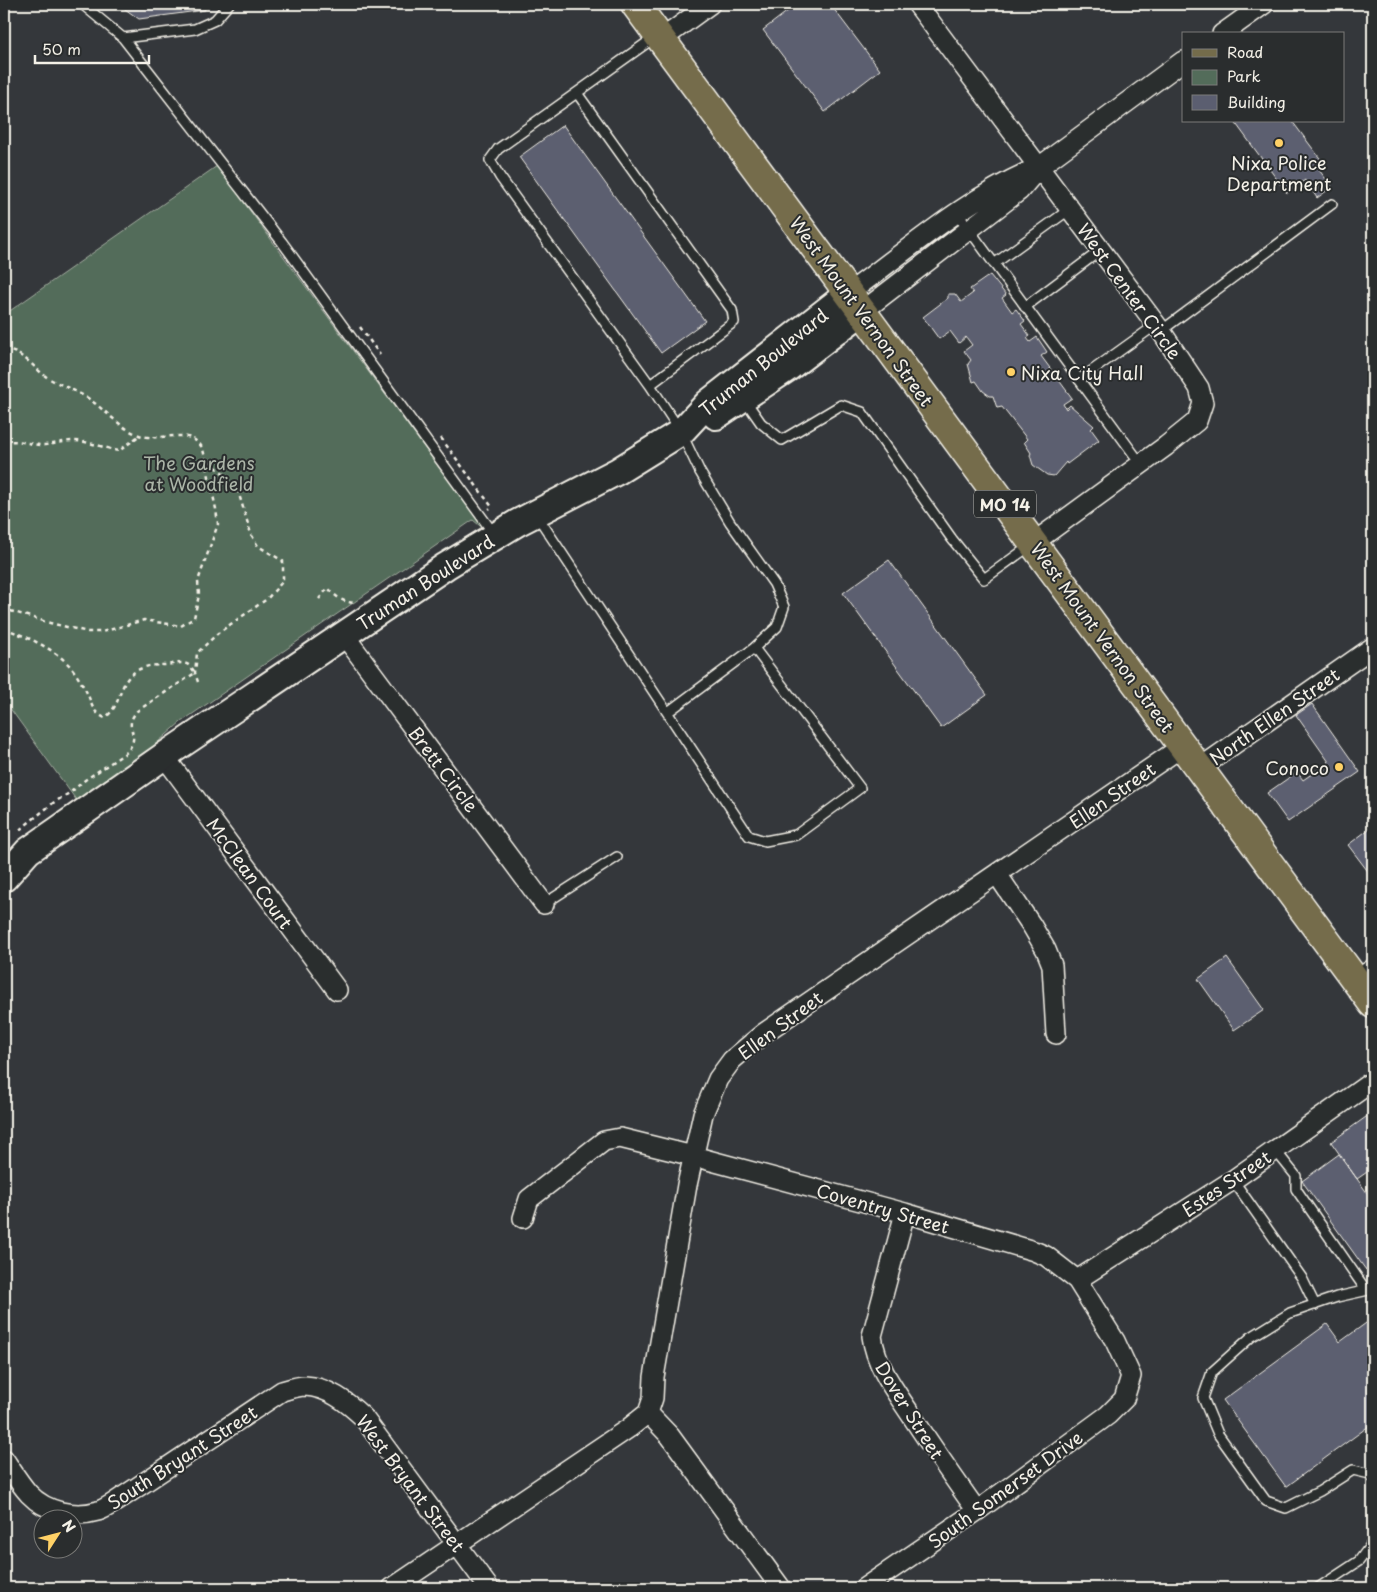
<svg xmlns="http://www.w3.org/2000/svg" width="1377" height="1592" font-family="'Playpen Sans',sans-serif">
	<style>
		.green { fill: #536c5a; stroke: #a4aea1 }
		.building { fill: #5b5e70; stroke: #f4f1e8 }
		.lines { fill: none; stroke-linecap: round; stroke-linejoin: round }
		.lane-casing { stroke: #f4f1e8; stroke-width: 12 }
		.street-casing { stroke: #f4f1e8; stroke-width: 22 }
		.secondary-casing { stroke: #f4f1e8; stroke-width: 30 }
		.primary-casing { stroke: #f4f1e8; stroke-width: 31 }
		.path { stroke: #f4f1e8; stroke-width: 2.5; stroke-dasharray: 4 4; stroke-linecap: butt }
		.lane { stroke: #2a2d2e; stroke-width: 9 }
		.street { stroke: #2a2d2e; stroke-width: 19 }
		.secondary { stroke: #2a2d2e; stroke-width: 26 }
		.primary { stroke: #746c4b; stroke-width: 28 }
		.poi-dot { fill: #ffd166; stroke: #2a2d2e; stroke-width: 2 }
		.labels { text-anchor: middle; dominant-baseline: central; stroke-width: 4; stroke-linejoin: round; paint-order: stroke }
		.shield { fill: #2a2d2e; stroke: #b7b6b0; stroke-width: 1 }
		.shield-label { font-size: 16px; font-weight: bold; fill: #f4f1e8 }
		.poi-label { font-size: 18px; fill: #f4f1e8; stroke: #2a2d2e }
		.street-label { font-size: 18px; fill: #f4f1e8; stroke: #2a2d2e }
		.park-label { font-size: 18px; fill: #acb5a8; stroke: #2a2d2e }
	</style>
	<rect width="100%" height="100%" fill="#34373b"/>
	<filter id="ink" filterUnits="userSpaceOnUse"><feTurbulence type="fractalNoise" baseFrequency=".02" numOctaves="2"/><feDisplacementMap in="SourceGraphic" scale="10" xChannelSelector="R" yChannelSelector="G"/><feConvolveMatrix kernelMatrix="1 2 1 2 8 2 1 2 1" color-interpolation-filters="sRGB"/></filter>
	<g filter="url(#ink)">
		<!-- green -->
		<path class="green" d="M217 166 485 530 473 520 181 722 82 808 4 700V315Z"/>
		<!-- building -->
		<path class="building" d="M118 4H204L205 10 139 19Z
			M797 4H830L880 70 825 112 763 30Z
			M1234 121H1292L1325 165 1319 170 1332 187 1317 198 1305 180 1287 193Z
			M563 125 705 321 661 353 519 157Z
			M990 275 1006 295 1002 298 1012 312 1016 309 1025 321 1021 324 1030 336 1027 338 1030 342 1037 337 1047 352 1041 356 1072 398 1063 404 1066 409 1070 405 1094 426 1091 429 1099 440 1067 464 1066 462 1054 476 1047 475 1033 465 1030 455 1031 453 1024 442 1027 439 1002 407 997 408 993 396H990L983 391 976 381 973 382 968 364 971 360 964 351 972 345 966 337 959 343 950 331 939 339 923 317 948 298V294H955L961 302 973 293 970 289Z
			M889 560 987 695 941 728 843 593Z
			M1312 704 1360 772 1288 822 1267 793 1297 772 1303 780 1329 762 1296 715Z
			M1373 826V878L1348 845Z
			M1227 958 1264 1010 1234 1030 1198 979Z
			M1373 1112V1168L1357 1179 1331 1142Z
			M1339 1154 1373 1201V1265L1366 1270 1302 1181Z
			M1373 1318V1423L1286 1487 1223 1400 1327 1324 1340 1342Z"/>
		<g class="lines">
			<defs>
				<path id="lane" d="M82 4 123 38 195 29 215 20 229 4
					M655 37 498 149 490 160 500 177 650 385 681 432 700 472 730 522 774 584 784 607 777 627 754 648 668 712
					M123 38 282 242 494 534
					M577 93 732 310 734 322 650 385
					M957 213 1141 464
					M994 264 1070 209
					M1025 307 1101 250
					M1161 331 1332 204
					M1079 380 1157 324
					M745 400 761 423 782 440 841 405 862 412 952 539 984 579 1031 545
					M536 514 749 836 765 841 796 835 860 788 754 648
					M544 904 617 857
					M1275 1150 1296 1176V1189L1366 1290
					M1233 1180 1302 1278 1315 1305
					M1373 1289 1337 1297 1290 1313 1251 1337 1212 1372 1203 1398 1218 1434 1266 1501 1286 1508 1320 1491 1353 1470 1370 1474 1373 1478
					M1318 1588 1359 1561 1373 1542"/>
				<path id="street" d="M917 4 1161 331 1199 388 1203 403 1197 421 1166 446 1033 543
					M1222 34 1264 4
					M662 39 710 4
					M849 293C910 248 969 196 1039 167L1183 61
					M863 311 1019 191 1037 170
					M344 635 544 904
					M164 756 337 990
					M1200 768 1373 647
					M997 874 1032 926 1046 950 1052 965 1056 1034
					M1356 980 1373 969
					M905 1213 872 1336C876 1367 896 1392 913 1418 934 1450 955 1480 977 1511
					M523 1218 529 1199 604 1141 620 1138 693 1156 905 1213 1034 1251 1046 1256 1077 1280 1115 1341 1131 1376 1124 1399 1108 1415 977 1511 864 1588
					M1077 1280 1233 1180 1373 1081
					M648 1413 670 1436 781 1588
					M4 1459C12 1471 20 1484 29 1494 46 1512 75 1518 98 1511 104 1509 110 1505 115 1502L282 1391C289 1389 298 1386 305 1386 328 1387 347 1402 363 1417L489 1588
					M392 1588 629 1428 648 1413 653 1398 654 1377 687 1185 703 1114 718 1079 732 1060 764 1033 1183 746"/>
				<path id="secondary" d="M716 416 788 368 863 311
					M4 878 28 851 164 756 446 566 517 523 618 471 681 432 708 403 849 293"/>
				<path id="primary" d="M635 4 1373 1004"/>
			</defs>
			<!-- lane casing -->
			<use href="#lane" class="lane-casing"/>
			<!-- street casing -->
			<use href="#street" class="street-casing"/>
			<!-- secondary casing -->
			<use href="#secondary" class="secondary-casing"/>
			<!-- primary casing -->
			<use href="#primary" class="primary-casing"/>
			<!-- path -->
			<path class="path" d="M360 327 380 355
				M4 349C10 351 16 352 21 356 31 362 39 372 48 378 61 385 74 390 86 397 105 409 118 427 139 435 161 443 189 425 203 449L216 509 218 524 198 581 199 595 194 618 181 626 144 620 102 632H88L50 623 4 609
				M441 438 492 507 489 509
				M4 443C17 438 29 445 42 445 52 445 63 441 73 441 89 441 104 448 119 451L140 435
				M319 599 328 588C336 597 342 602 355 603
				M4 630H9C29 638 50 647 66 662 74 669 81 682 86 691 93 704 90 711 105 718 126 701 115 677 145 667 154 664 163 666 172 664 184 662 189 662 195 673L137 711C121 730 143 732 127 752L85 780 71 792 53 803 17 832
				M198 682 195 673 197 653 218 633 267 599 283 581V561L258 546 251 534 238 491 223 473 205 458"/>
			<!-- lane -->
			<use href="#lane" class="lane"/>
			<!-- street -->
			<use href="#street" class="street"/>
			<!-- secondary -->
			<use href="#secondary" class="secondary"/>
			<!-- primary -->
			<use href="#primary" class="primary"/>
		</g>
	</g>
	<!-- markers -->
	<g class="poi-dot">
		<circle cx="1279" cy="143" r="5"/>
		<circle cx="1011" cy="372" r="5"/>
		<circle cx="1339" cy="767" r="5"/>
	</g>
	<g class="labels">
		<!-- shield labels -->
		<rect class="shield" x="974" y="490.5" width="62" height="27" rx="4"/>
		<g class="shield-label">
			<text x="1005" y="504">MO 14</text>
		</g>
		<!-- poi labels -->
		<g class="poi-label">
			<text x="1279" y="162">Nixa Police<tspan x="1279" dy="21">Department</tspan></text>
			<text x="1021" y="372" text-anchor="start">Nixa City Hall</text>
			<text x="1329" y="767" text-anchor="end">Conoco</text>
		</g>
		<!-- street labels -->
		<g class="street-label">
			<text transform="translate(1130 291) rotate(54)">West Center Circle</text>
			<text transform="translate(862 311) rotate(54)">West Mount Vernon Street</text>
			<text transform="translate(763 362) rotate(-39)">Truman Boulevard</text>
			<text transform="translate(425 582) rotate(-33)">Truman Boulevard</text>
			<text transform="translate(1103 637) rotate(54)">West Mount Vernon Street</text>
			<text transform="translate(1274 716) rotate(-35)">North Ellen Street</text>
			<text transform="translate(444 769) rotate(53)">Brett Circle</text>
			<text transform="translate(1112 795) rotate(-35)">Ellen Street</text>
			<text transform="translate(250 873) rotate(54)">McClean Court</text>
			<text transform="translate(780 1025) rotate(-37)">Ellen Street</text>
			<text transform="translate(1226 1183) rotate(-34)">Estes Street</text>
			<text transform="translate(883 1208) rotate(16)">Coventry Street</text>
			<text transform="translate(910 1410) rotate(58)">Dover Street</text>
			<text transform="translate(182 1457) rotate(-33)">South Bryant Street</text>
			<text transform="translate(411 1483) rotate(53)">West Bryant Street</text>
			<text transform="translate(1005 1489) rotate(-36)">South Somerset Drive</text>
		</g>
		<!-- park labels -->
		<g class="park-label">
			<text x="199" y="462">The Gardens<tspan x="199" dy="21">at Woodfield</tspan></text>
		</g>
	</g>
	<!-- margin -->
	<rect width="1377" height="1592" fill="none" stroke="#2a2d2e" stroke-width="20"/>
	<rect x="10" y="10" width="1357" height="1572" fill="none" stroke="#f4f1e8" stroke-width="2" filter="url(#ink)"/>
	<!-- legend -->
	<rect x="1182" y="32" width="162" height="90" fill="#2a2d2e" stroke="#7b7b78"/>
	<rect x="1192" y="49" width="25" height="8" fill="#746c4b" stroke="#7b7b78"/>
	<text x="1227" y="58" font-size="15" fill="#f4f1e8">Road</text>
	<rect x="1192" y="70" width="25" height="15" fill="#536c5a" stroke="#7b7b78"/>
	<text x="1227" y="82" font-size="15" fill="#f4f1e8">Park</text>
	<rect x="1192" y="95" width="25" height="15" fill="#5b5e70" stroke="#7b7b78"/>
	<text x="1227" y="108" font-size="15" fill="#f4f1e8">Building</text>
	<!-- north arrow -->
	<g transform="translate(58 1534) rotate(54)"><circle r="24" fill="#2a2d2e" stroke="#7b7b78"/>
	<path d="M0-4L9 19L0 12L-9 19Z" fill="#ffd166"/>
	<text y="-8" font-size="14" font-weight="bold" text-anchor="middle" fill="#f4f1e8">N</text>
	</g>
	<!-- scale -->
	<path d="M35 55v8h114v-8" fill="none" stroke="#f4f1e8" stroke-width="2.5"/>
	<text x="42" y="55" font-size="15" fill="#f4f1e8" stroke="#2a2d2e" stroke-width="4" paint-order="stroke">50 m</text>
</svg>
